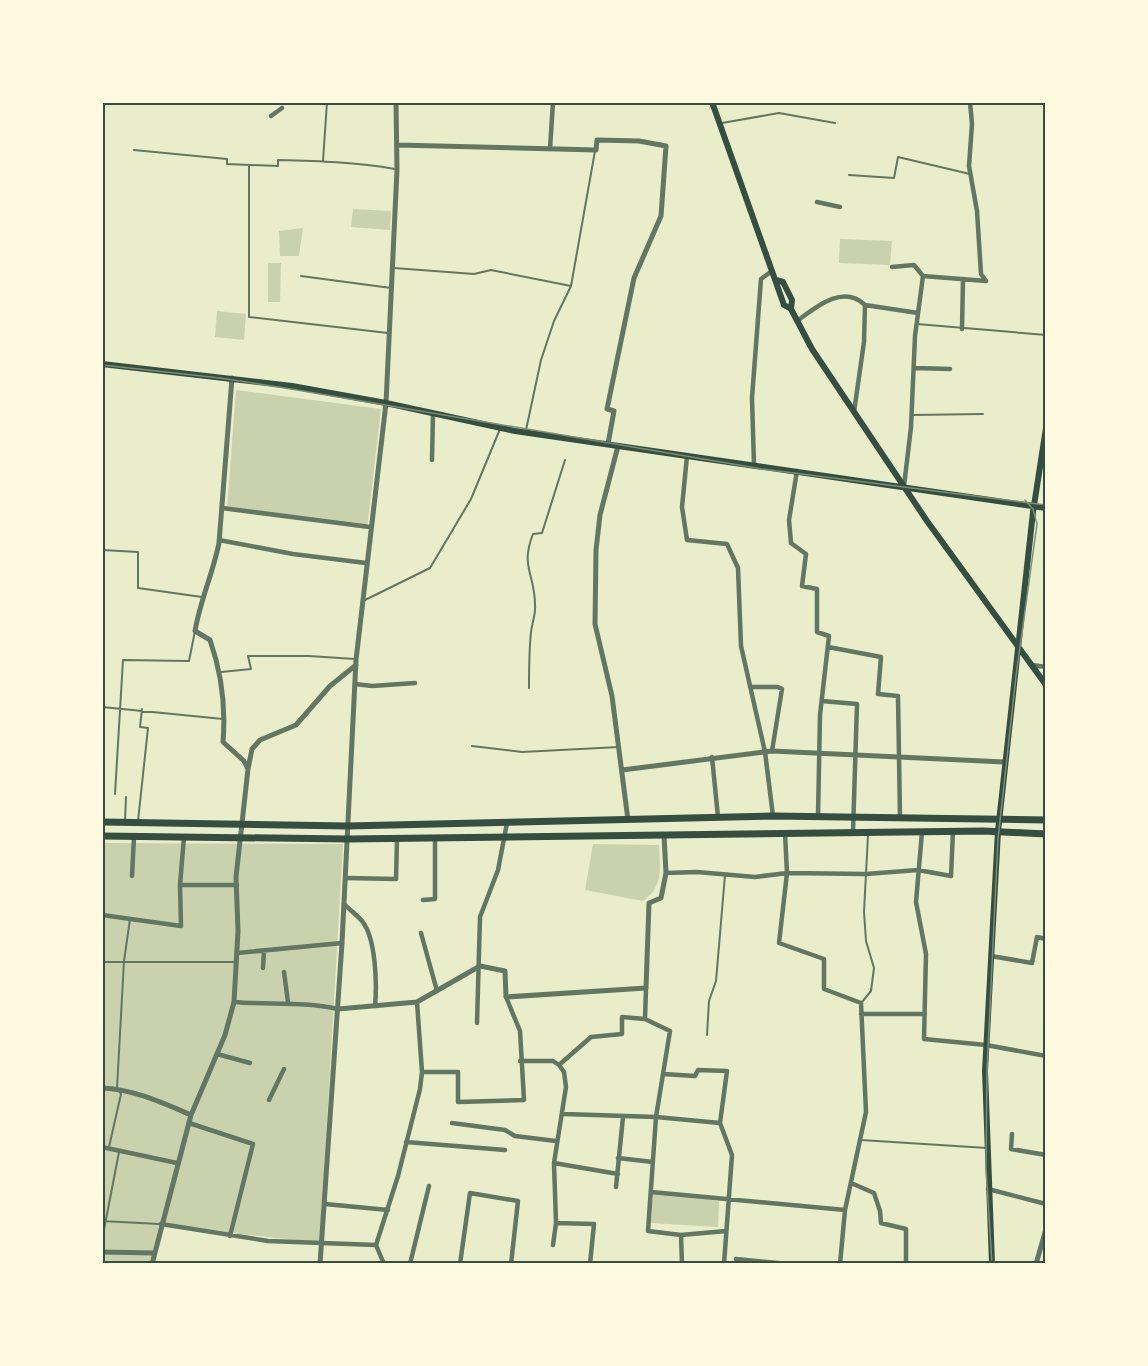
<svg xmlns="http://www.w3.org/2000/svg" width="1148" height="1366" font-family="Signika,sans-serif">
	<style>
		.green { fill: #cad2ad }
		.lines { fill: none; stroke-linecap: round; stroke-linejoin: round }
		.service { stroke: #617663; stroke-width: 2 }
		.minor { stroke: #617663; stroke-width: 4.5 }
		.tertiary { stroke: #617663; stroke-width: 5 }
		.secondary { stroke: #344e41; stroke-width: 6 }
		.primary { stroke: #344e41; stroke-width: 7 }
		.tram { stroke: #7c8e77; stroke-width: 1.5 }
		.neatline { fill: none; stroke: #344e41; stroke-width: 2 }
	</style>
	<rect width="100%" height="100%" fill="#e9edc9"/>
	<!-- green -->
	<path class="green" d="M353 209 391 211 390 230 351 227Z
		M303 228 299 256H280L279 231Z
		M840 239 892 241 890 265 839 263Z
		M268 263H281L280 302H268Z
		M217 311 246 314 244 340 215 337Z
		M236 390 381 409 367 529 227 509Z
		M102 843 343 844 320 1243 160 1225 149 1264H102Z
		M593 844 659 845C660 869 664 886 643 901L585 890Z
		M653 1193 719 1201 718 1227 651 1223Z"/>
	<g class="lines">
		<!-- service -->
		<path class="service" d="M722 123 779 113 835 123
			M134 150 227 159V164L278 166V160C318 161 356 162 395 169
			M323 161 327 102
			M249 166V317L388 333
			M849 175 894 178 898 157 970 174
			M394 268 474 274 491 270 571 286
			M301 276 391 288
			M917 324 1046 335
			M912 415 983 414
			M526 430 541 360 554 321 571 286 595 151
			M102 550 138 552V588L202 597
			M365 600 430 568 471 499 500 429
			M221 672 251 669 248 656H309L355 659
			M529 688C529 670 529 651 531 632 532 623 536 614 535 605 535 574 520 567 533 534L542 533 565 460
			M102 707 223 719
			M472 746 522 752 619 747
			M115 794 123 660 189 661 195 631
			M125 821 126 797
			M138 821 148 728 140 727 142 709
			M102 962H235
			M862 1002 871 991 874 968 866 941 864 912 868 835
			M707 1035 709 1001 716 981 725 875
			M861 1140 987 1148
			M109 1147 121 1094 117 1088 124 961 130 919
			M102 1221 159 1224
			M102 1240 119 1152"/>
		<!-- minor -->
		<path class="minor" d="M970 102 972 124 969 166 977 211 981 274 986 281
			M271 116 282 108
			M550 149 553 102
			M817 202 840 207
			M892 267 914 265 923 276 915 336 911 427 904 486
			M923 276 986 281
			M797 321C816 307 843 284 865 305L918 313
			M962 329 963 279
			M915 368 950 369
			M854 412 864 342 865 305
			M687 456 682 507 687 540 727 544 738 568 741 646 765 752 773 816
			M432 460 433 413
			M754 465 752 398 761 279 772 271
			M797 471 789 520 791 543 806 554 802 586 817 589V632L829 636 820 715 818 817
			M222 508 370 527
			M219 540 293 554 366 563
			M828 647 881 657 878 694 898 696 900 817
			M1032 665 1046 667
			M355 684 372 686 415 683
			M750 687H778L782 689 772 751
			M822 701 857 704 853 832
			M712 757 718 817
			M922 832 916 902 926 954 924 1039 986 1045 1046 1056
			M785 833 787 873 779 943 824 959V989L861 1003 866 1112 845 1210 840 1264
			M666 873 697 872 755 877 787 873 866 874 918 870 951 876 953 831
			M132 876 134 837
			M346 878 396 879 397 839
			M180 885H237
			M423 900 435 899V838
			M344 904C350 910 357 915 362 921 376 938 377 984 375 1006
			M102 915 181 926 180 885 184 837
			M421 933 437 991
			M237 953 342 943
			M991 956 1032 963 1037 937 1046 939
			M263 968 264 951
			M284 972 288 1002
			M234 1002C269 1005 304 1001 338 1009
			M861 1014H925
			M477 1023 480 917 498 870 507 823
			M217 1054 250 1063
			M520 1061H553L559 1065
			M559 1065 591 1037 622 1034V1017L645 1019
			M422 1072H458V1102L524 1100 520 1031 506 997
			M663 1074 695 1076 698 1070 727 1071 720 1123 732 1155 724 1264
			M269 1100 284 1069
			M564 1114 656 1117 670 1031 645 1019 646 988
			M189 1123 253 1144 230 1236
			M452 1123 505 1130 515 1136 556 1141
			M720 1123 656 1117 648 1231 681 1235 726 1231
			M1012 1134 1011 1149 1046 1155
			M406 1142 505 1150
			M102 1147 177 1163
			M618 1158 653 1162
			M554 1163 618 1174
			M851 1183 874 1193 880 1211 881 1223 906 1229V1264
			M616 1187 623 1117
			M988 1189 1046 1204
			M651 1192 845 1210
			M325 1204 388 1210
			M556 1223 594 1224 590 1264
			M161 1224 268 1241 376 1245 384 1264
			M681 1235 682 1264
			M376 1245 398 1176 420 1089 422 1072 417 1002
			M553 1245 556 1223 554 1163 566 1087 564 1072 559 1065
			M736 1259 789 1264
			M410 1264 429 1186
			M460 1264 470 1193 518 1201 511 1264"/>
		<!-- tertiary -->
		<path class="tertiary" d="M397 145 596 150 597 140 639 141 666 146 661 216 634 278 607 409 614 411 608 444
			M618 446 600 515 596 550 595 624 612 696 628 820
			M248 769 252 749 260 740 296 725 330 686 356 665
			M622 770 772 751 1004 762
			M338 1009 417 1002 480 966 505 971 506 997 646 988 649 903 661 898 666 873 664 835
			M102 1088C133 1089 163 1103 191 1115
			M102 1252 154 1253
			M152 1264 191 1115 225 1035 234 1002 238 931 236 877 248 769 244 761 223 742C226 705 222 674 210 640L195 631C200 601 213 573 219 543L232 378
			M320 1264 342 943 356 660 386 403 397 170 396 102
			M1036 1264 1046 1229"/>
		<!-- secondary -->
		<path class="secondary" d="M712 102 784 305 791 309 812 349 927 521 1046 685
			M776 280 783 282 792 300 791 309
			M102 364 292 386 386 403 515 431 1046 508
			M992 1264 985 1071 998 831 1033 512 1046 428"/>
		<!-- primary -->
		<path class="primary" d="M102 822 348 826 773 816 1046 820
			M102 836 348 839 984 831 1046 834"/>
		<!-- tram -->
		<path class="tram" d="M102 365 220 378 291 389 762 469 1046 505
			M992 1264 986 1168 987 1070 998 839 1016 676 1037 524 1033 509 1025 500"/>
	</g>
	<!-- border -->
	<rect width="1148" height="1366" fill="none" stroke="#fefae0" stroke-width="207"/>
	<rect x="104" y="104" width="940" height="1158" class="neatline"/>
</svg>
